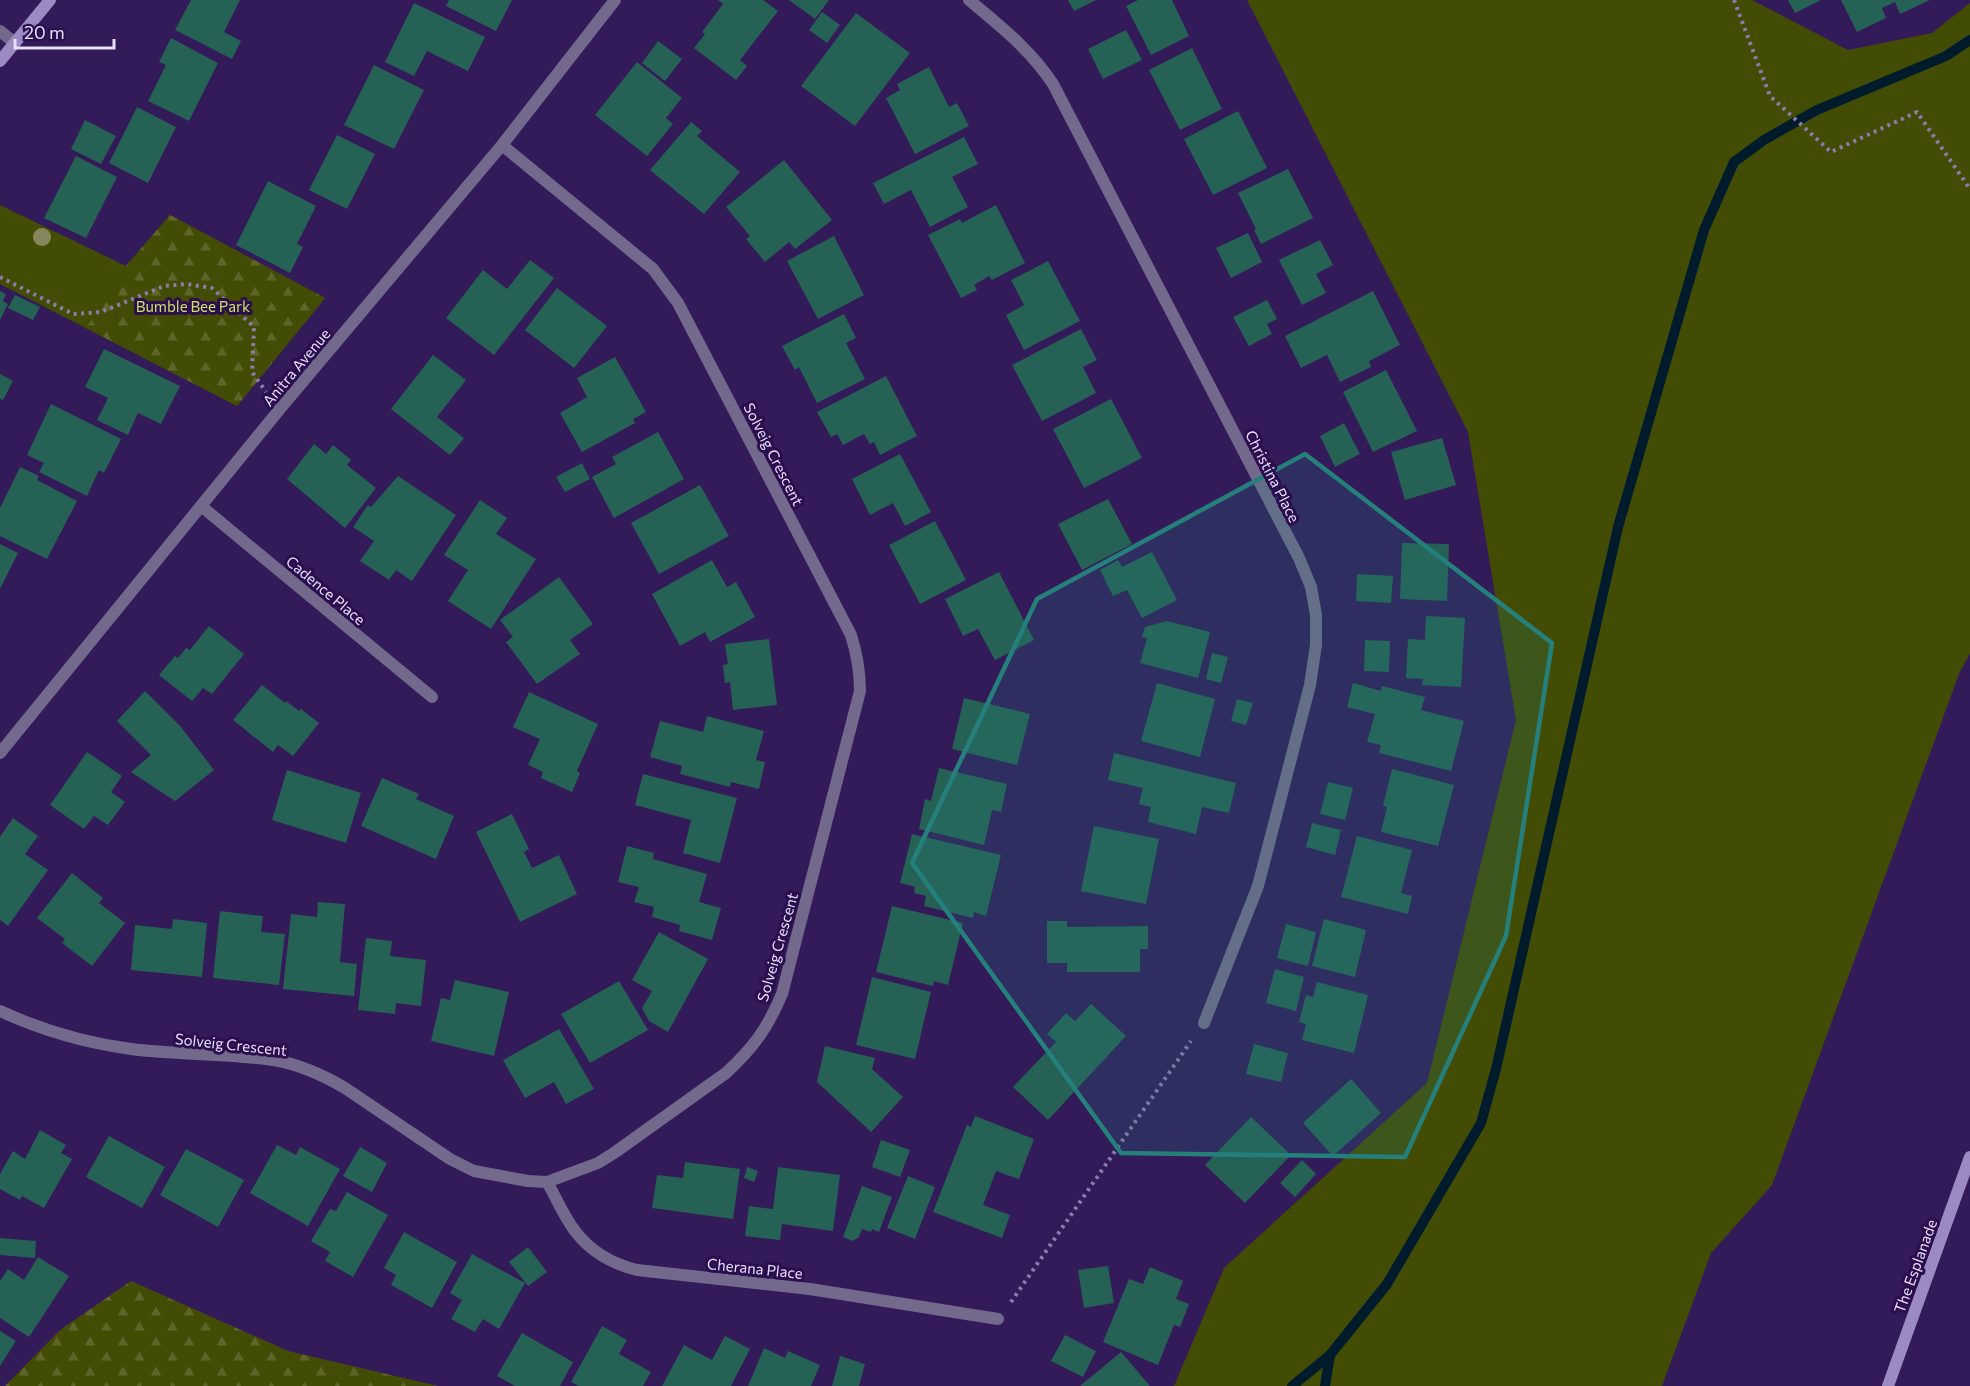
<svg xmlns="http://www.w3.org/2000/svg" width="1970" height="1386" font-family="Commissioner,sans-serif">
	<style>
		.green { fill: #434c04 }
		.forest { fill: url(#forest-firs) }
		.lines { fill: none; stroke-linecap: round; stroke-linejoin: round }
		.stream { stroke: #001b2c; stroke-width: 10 }
		.building { fill: #266155 }
		.path { stroke: #8d7cab; stroke-width: 4; stroke-dasharray: 3 4.5; stroke-linecap: butt }
		.street { stroke: #73698c; stroke-width: 12 }
		.secondary { stroke: #9b8bc2; stroke-width: 12 }
		.tree { fill: #87875e }
		.marked { fill: #25807c; fill-opacity: 0.2; stroke: #25807c; stroke-width: 4.5; stroke-linejoin: round }
		.labels { text-anchor: middle; dominant-baseline: central; stroke-width: 6; stroke-linejoin: round; paint-order: stroke }
		.park-label { font-size: 15px; fill: #cce063; stroke: #2a0e4e }
		.street-label { font-size: 15px; fill: #e7defe; stroke: #2a0e4e }
	</style>
	<defs>
		<pattern id="forest-firs" width="22" height="20" patternUnits="userSpaceOnUse" patternTransform="scale(1.5)"><rect width="22" height="20" fill="#434c04"/><path d="M5 1l3.5 6h-7zM16 11l3.5 6h-7z" fill="#5e652a"/></pattern>
	</defs>
	<rect width="100%" height="100%" fill="#331a59"/>
	<!-- green -->
	<path class="green" d="M1247 0H1752L1848 50 1932 33 1970 3V653L1959 674 1772 1185 1711 1253 1662 1386H1174L1224 1268 1427 1083 1516 720 1468 432Z
		M0 205 126 266 170 215 325 298 237 406 0 284Z"/>
	<!-- forest -->
	<path class="forest" d="M170 215 325 298 237 406 86 328 126 266Z
		M131 1281 288 1351 438 1386H5L60 1330Z"/>
	<g class="lines">
		<!-- stream -->
		<path class="stream" d="M1292 1386 1330 1355 1387 1284 1481 1123 1496 1069 1618 527 1704 230 1734 162 1764 140 1817 110 1946 56 1970 40
			M1325 1386 1330 1355"/>
	</g>
	<!-- building -->
	<path class="building" d="M191 0H240L224 32 241 41 232 59 175 30Z
		M449 0H512L496 31 446 6Z
		M718 0H763L778 11 740 60 747 66 736 80 694 48 705 34 702 32 723 4Z
		M789 0H829L815 19Z
		M1068 0H1096L1074 11Z
		M1138 0H1172L1189 36 1151 55 1126 6Z
		M1788 0H1821L1795 13Z
		M1841 0H1930L1900 14 1895 2 1882 8 1886 18 1857 32Z
		M414 3 485 37 468 71 427 51 414 76 385 62Z
		M822 12 840 25 827 43 809 30Z
		M856 13 910 53 855 126 801 86Z
		M1126 30 1142 60 1103 79 1088 49Z
		M171 38 218 63 189 121 148 101 166 65 159 62Z
		M658 41 682 59 665 81 642 63Z
		M1192 48 1222 109 1180 130 1149 70Z
		M637 62 682 98 666 118 673 124 647 156 595 115Z
		M374 65 424 90 394 149 344 125Z
		M929 67 949 107 957 103 969 126 915 154 886 98 900 90 897 84Z
		M137 107 176 127 148 183 109 163Z
		M1238 111 1267 168 1213 195 1184 139Z
		M85 120 116 136 101 164 71 149Z
		M691 122 702 131 697 136 740 172 704 214 650 170Z
		M337 135 375 154 347 209 309 190Z
		M964 137 978 164 952 177 968 207 930 227 911 190 884 204 873 183Z
		M76 156 117 177 86 238 44 218Z
		M784 160 832 220 795 249 789 242 765 262 746 239 750 236 726 207Z
		M1288 169 1313 218 1261 244 1254 230 1256 229 1238 193Z
		M268 181 316 206 297 244 303 247 290 273 236 245Z
		M996 205 1025 263 992 280 989 276 974 285 977 290 961 298 928 235 960 219 962 223Z
		M1248 233 1262 262 1231 278 1216 248Z
		M834 236 864 295 818 319 787 261Z
		M1320 240 1333 265 1316 274 1326 293 1302 305 1279 260Z
		M530 260 554 278 494 355 446 318 483 270 507 289Z
		M1048 261 1080 321 1024 350 1006 315 1024 305 1011 280Z
		M557 288 607 326 574 368 525 330Z
		M0 291 6 294 3 301 8 304 0 320Z
		M1373 291 1400 345 1369 361 1371 367 1340 382 1327 355 1301 368 1285 336Z
		M15 295 40 307 33 320 8 308Z
		M1267 300 1277 319 1267 324 1272 334 1249 346 1233 317Z
		M844 314 856 338 846 343 865 379 817 403 799 367 795 370 782 346Z
		M1081 329 1097 360 1083 367 1096 393 1042 421 1012 365Z
		M104 349 180 386 161 424 138 413 128 435 97 420 108 398 85 387Z
		M433 355 466 380 437 417 464 438 450 455 391 409Z
		M615 357 646 412 633 419 635 423 582 452 560 413 587 397 577 378Z
		M1386 370 1417 431 1373 452 1343 392Z
		M0 374 13 381 3 400 0 399Z
		M886 376 917 436 880 455 874 442 870 444 864 434 843 445 837 434 831 437 817 412Z
		M1111 399 1142 458 1084 488 1053 429Z
		M51 404 121 439 104 473 99 470 87 496 39 472 44 463 27 455Z
		M1344 423 1360 454 1335 467 1320 436Z
		M658 432 684 479 614 518 592 477 616 464 612 457Z
		M1442 438 1456 485 1405 500 1391 452Z
		M314 444 326 454 333 445 351 460 347 465 376 488 345 528 287 479Z
		M900 454 931 512 905 526 893 503 870 515 852 479Z
		M582 463 590 479 565 492 556 477Z
		M20 467 39 476 37 480 77 501 47 559 0 536V508Z
		M398 476 456 515 412 581 396 570 389 580 360 561 374 541 353 527 368 505 371 507Z
		M700 485 729 536 659 574 631 523Z
		M1108 499 1132 544 1082 570 1058 524Z
		M480 500 507 518 496 534 536 559 491 629 448 601 468 570 444 555Z
		M935 521 966 580 920 604 889 545Z
		M1402 543 1449 544 1447 601 1400 599Z
		M0 544 18 553 0 589Z
		M1152 552 1177 600 1142 618 1127 590 1113 596 1100 570 1118 560 1122 567Z
		M712 560 727 587 736 582 755 617 710 642 705 632 680 646 652 594Z
		M999 572 1034 640 995 660 978 629 963 636 945 599Z
		M1357 574 1393 576 1391 603 1356 601Z
		M559 577 593 624 570 640 580 654 537 684 506 642 513 637 500 620Z
		M1426 616 1465 618 1461 687 1422 685 1423 679 1406 678 1408 639 1425 640Z
		M1167 621 1210 632 1198 678 1140 663 1147 638 1142 637 1145 627Z
		M209 626 244 654 212 694 203 688 192 701 159 675 175 656 178 658 186 648 190 650Z
		M769 639 777 705 733 710 730 682 725 683 723 665 728 664 725 644Z
		M1365 640 1390 641 1389 672 1364 671Z
		M1212 653 1228 657 1221 683 1206 679Z
		M1157 683 1215 699 1200 757 1141 741Z
		M1353 683 1381 691 1382 686 1425 697 1421 710 1464 721 1451 771 1379 753 1381 745 1367 742 1375 714 1347 707Z
		M262 685 285 703 286 701 299 711 301 709 319 723 293 756 278 745 273 752 233 720Z
		M145 691 181 727 214 770 175 801 131 772 151 755 117 721Z
		M529 692 598 724 577 771 580 773 572 792 541 778 543 772 528 765 540 739 513 727Z
		M964 698 1030 714 1017 765 952 749Z
		M1237 699 1253 703 1246 725 1231 721Z
		M707 716 764 731 756 760 765 762 759 789 731 782 730 787 680 774 682 766 650 757 660 721 703 732Z
		M87 752 122 776 111 792 125 802 108 825 94 816 84 829 50 805Z
		M1114 753 1236 783 1229 813 1202 807 1196 834 1148 822 1151 807 1139 804 1143 788 1108 780Z
		M939 768 1007 784 1001 812 992 810 984 845 919 829 925 799 931 801Z
		M1392 769 1454 785 1438 846 1381 832 1387 807 1383 806Z
		M287 770 361 793 346 843 272 820Z
		M643 774 737 798 720 863 683 853 691 820 635 805Z
		M382 778 419 794 416 799 454 816 436 859 361 826Z
		M1328 782 1353 788 1345 820 1320 814Z
		M512 814 529 849 524 852 532 868 559 855 577 894 520 922 476 832Z
		M13 818 38 836 25 854 48 870 8 926 0 920V837Z
		M1312 823 1341 830 1335 855 1306 847Z
		M1094 826 1159 839 1146 904 1081 891Z
		M912 834 1001 855 986 916 974 912 973 918 924 906 926 896 914 893 915 887 900 883Z
		M1357 836 1412 850 1401 893 1412 896 1408 914 1341 897Z
		M627 846 654 853 653 859 707 874 699 902 721 908 712 940 679 931 680 925 652 917 654 907 634 902 639 887 618 882Z
		M72 873 103 898 99 903 125 923 92 966 62 943 65 939 37 918Z
		M318 902 345 904 340 962 357 964 354 996 283 989 291 914 317 917Z
		M892 906 963 923 948 985 934 981 933 986 876 972Z
		M220 911 263 916 261 932 285 934 279 985 213 978Z
		M173 919 207 923 202 977 131 970 135 925 172 929Z
		M1324 919 1366 930 1355 977 1312 966Z
		M1047 921H1067V927L1148 926V949H1140V972H1067V963H1047Z
		M1286 924 1316 932 1308 966 1277 958Z
		M659 932 708 959 668 1032 649 1021 642 1008 652 991 632 980Z
		M366 938 392 941 390 956 426 960 421 1006 396 1003 395 1014 358 1010Z
		M1275 969 1304 977 1296 1011 1266 1003Z
		M872 977 931 992 915 1059 856 1045Z
		M455 980 509 992 494 1056 431 1041 441 998 450 1000Z
		M619 981 648 1030 590 1063 561 1014Z
		M1317 982 1368 995 1354 1053 1302 1040 1306 1024 1299 1022 1306 995 1313 997Z
		M1091 1004 1126 1036 1048 1120 1013 1087 1056 1042 1047 1034 1066 1013 1075 1021Z
		M559 1029 594 1089 566 1104 554 1082 525 1098 503 1060Z
		M1254 1044 1288 1053 1281 1082 1246 1074Z
		M825 1046 875 1058 872 1069 903 1097 871 1132 817 1082Z
		M1351 1079 1381 1113 1333 1156 1303 1123Z
		M975 1116 1034 1139 1019 1179 996 1171 983 1205 1010 1215 1002 1238 933 1212 967 1125 971 1127Z
		M1251 1117 1291 1155 1245 1203 1205 1165Z
		M40 1130 66 1145 61 1153 72 1159 44 1208 22 1196 20 1200 0 1189V1174L13 1151 25 1159Z
		M109 1136 165 1167 142 1208 86 1177Z
		M881 1140 910 1150 900 1177 872 1167Z
		M277 1145 296 1155 300 1147 340 1169 308 1226 250 1193Z
		M360 1147 387 1163 372 1192 343 1176Z
		M186 1149 244 1180 218 1227 160 1195Z
		M1302 1160 1316 1174 1295 1197 1280 1183Z
		M685 1162 740 1169 733 1219 652 1208 657 1175 683 1178Z
		M747 1167 758 1171 754 1182 744 1178Z
		M778 1167 840 1175 833 1231 782 1224 780 1240 745 1236 749 1206 773 1209Z
		M908 1176 935 1187 915 1239 887 1228Z
		M862 1186 892 1197 879 1232 872 1229 871 1232 862 1229 859 1237 853 1241 843 1237Z
		M347 1192 388 1215 353 1277 325 1261 330 1252 311 1241 330 1209 336 1211Z
		M404 1232 457 1262 432 1308 391 1285 396 1275 384 1268Z
		M0 1238 36 1241 35 1258 0 1255Z
		M528 1247 547 1272 528 1286 509 1262Z
		M472 1254 525 1283 499 1329 483 1319 475 1332 451 1319 462 1300 450 1293Z
		M38 1257 69 1276 29 1337 0 1318V1281L8 1269 24 1280Z
		M1108 1266 1114 1303 1084 1308 1078 1270Z
		M1150 1267 1183 1281 1176 1299 1189 1304 1180 1327 1174 1325 1158 1365 1103 1342 1129 1279 1143 1284Z
		M602 1326 627 1340 619 1354 651 1372 643 1386H579L571 1382Z
		M0 1331 16 1341 0 1366Z
		M522 1333 573 1362 560 1386H515L497 1376Z
		M1065 1335 1096 1351 1083 1377 1051 1361Z
		M725 1336 750 1349 731 1386H662L684 1345 712 1360Z
		M764 1348 785 1358 788 1351 820 1365 811 1386H748Z
		M1121 1352 1150 1386H1080Z
		M840 1356 865 1364 859 1386H832Z"/>
	<g class="lines">
		<!-- path -->
		<path class="path" d="M1734 0 1770 96 1831 152 1917 112 1970 189
			M0 277 73 314 101 312 164 286 186 284 212 288 254 327 252 372 266 392
			M1011 1302 1191 1041"/>
		<!-- street -->
		<path class="street" d="M969 0C1000 26 1031 50 1053 84L1299 558 1311 587 1316 615V645L1310 685 1258 886 1204 1023
			M0 31 15 43
			M201 506 432 697
			M0 753 279 410 502 145 615 0
			M0 1011C41 1030 86 1043 131 1049 178 1055 226 1053 273 1060 298 1064 323 1075 345 1088L450 1159 474 1171 528 1181 547 1182 598 1163 614 1153 726 1073C754 1047 767 1029 782 994L860 691C860 672 857 654 851 635L678 303 653 269 502 145
			M547 1182C556 1197 564 1217 575 1231 590 1251 613 1264 637 1270L810 1289 998 1319"/>
		<!-- secondary -->
		<path class="secondary" d="M0 61 50 0
			M1888 1386 1970 1157"/>
	</g>
	<!-- trees -->
	<circle class="tree" cx="42" cy="237" r="9"/>
	<!-- marked area -->
	<path class="marked" d="M1305 454 1552 643 1506 936 1405 1157 1121 1153 912 863 1037 599Z"/>
	<g class="labels">
		<!-- park labels -->
		<g class="park-label">
			<text x="193" y="306">Bumble Bee Park</text>
		</g>
		<!-- street labels -->
		<g class="street-label">
			<text transform="translate(296 367) rotate(-50)">Anitra Avenue</text>
			<text transform="translate(774 454) rotate(63)">Solveig Crescent</text>
			<text transform="translate(1273 476) rotate(63)">Christina Place</text>
			<text transform="translate(326 590) rotate(40)">Cadence Place</text>
			<text transform="translate(777 947) rotate(-74)">Solveig Crescent</text>
			<text transform="translate(231 1044) rotate(6)">Solveig Crescent</text>
			<text transform="translate(1915 1266) rotate(-70)">The Esplanade</text>
			<text transform="translate(755 1268) rotate(6)">Cherana Place</text>
		</g>
	</g>
	<!-- scale -->
	<path d="M15 39v9h99v-9" fill="none" stroke="#e7defe" stroke-width="3"/>
	<text x="24" y="39" font-size="18" fill="#e7defe" stroke="#2a0e4e" stroke-width="4.5" paint-order="stroke">20 m</text>
</svg>
